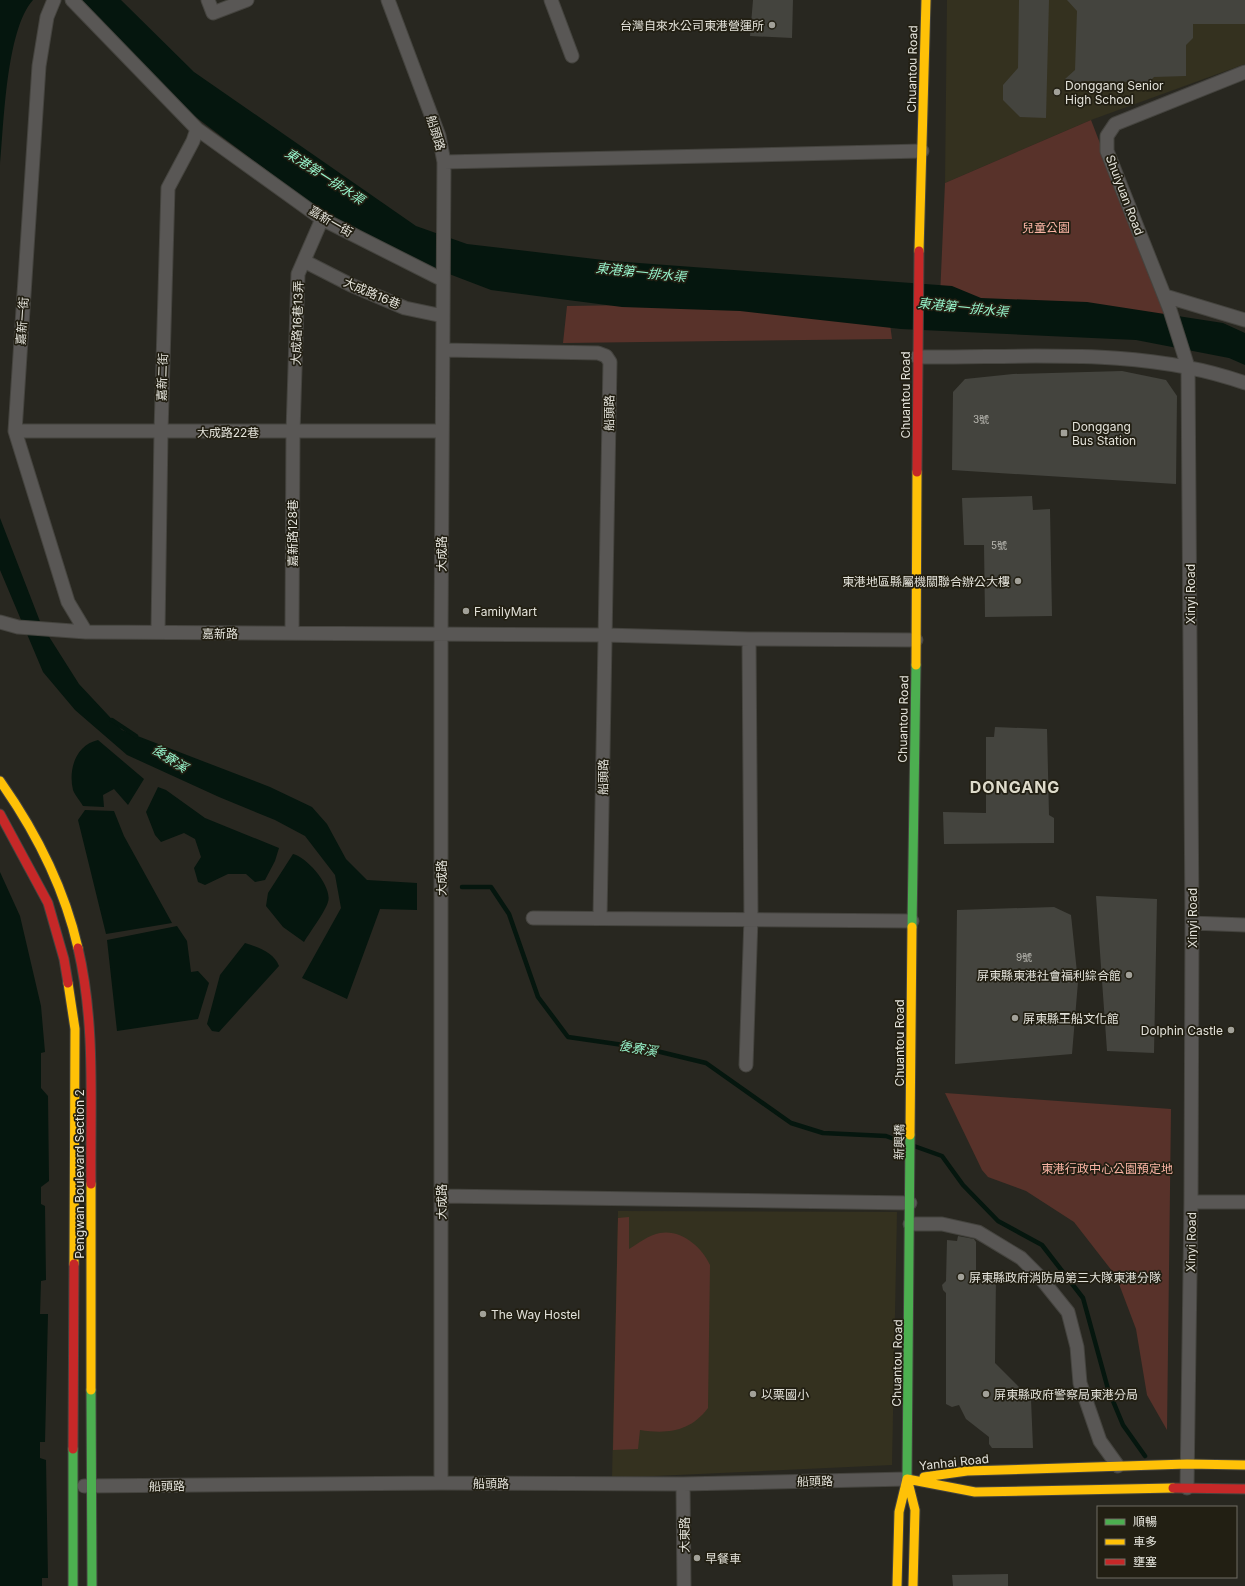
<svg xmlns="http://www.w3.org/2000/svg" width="1245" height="1586" font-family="Inter,'Noto Sans TC',sans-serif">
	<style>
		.built { fill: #34311f }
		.green { fill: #58322a }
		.water { fill: #05160e }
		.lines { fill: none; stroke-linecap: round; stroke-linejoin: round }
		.stream { stroke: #05160e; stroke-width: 4.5 }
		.building { fill: #44443e }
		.street-casing { stroke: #45443f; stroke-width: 15 }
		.fast-casing { stroke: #45443f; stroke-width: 11 }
		.slow-casing { stroke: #45443f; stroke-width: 11 }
		.jam-casing { stroke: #45443f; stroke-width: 11 }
		.street { stroke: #595755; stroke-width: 13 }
		.fast { stroke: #4caf50; stroke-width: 9 }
		.slow { stroke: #ffc107; stroke-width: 9 }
		.jam { stroke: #c62828; stroke-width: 9 }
		.poi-dot { fill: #a2a199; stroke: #221f13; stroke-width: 1.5 }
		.labels { text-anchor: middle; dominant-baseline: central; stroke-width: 3.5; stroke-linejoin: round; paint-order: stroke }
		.number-label { font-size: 10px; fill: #bbbab3 }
		.poi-label { font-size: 12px; fill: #e3e2da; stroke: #221f13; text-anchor: start }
		.street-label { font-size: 12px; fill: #e3e2da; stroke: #221f13 }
		.park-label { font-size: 12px; fill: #fbb5a5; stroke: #221f13 }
		.water-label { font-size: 13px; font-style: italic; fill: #97f4cb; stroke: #221f13 }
		.district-label { font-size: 16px; font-weight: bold; letter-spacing: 1px; fill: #dedbcb; stroke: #221f13 }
	</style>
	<rect width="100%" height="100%" fill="#282720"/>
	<!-- built -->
	<path class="built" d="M947 0H1245V64L1091 120 945 183Z
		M618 1211 897 1212 892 1465 612 1478Z"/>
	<!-- green -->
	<path class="green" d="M1091 120 1169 322 940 297 945 183Z
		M631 305 756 306 890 324 892 339 563 343 567 306Z
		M945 1093 1171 1109 1167 1430 1147 1395 1136 1329 1116 1276 1074 1222 1026 1191 988 1177 982 1170Z
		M629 1217V1249C639 1243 649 1235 660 1233 681 1229 702 1247 710 1265L708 1408C690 1432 667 1434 640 1430L638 1449 613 1450 618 1218Z"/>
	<!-- water -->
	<path class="water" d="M0 0H33C6 30 4 124 0 166Z
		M77 0H121L194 72 416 226 467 244 612 261 952 286 981 298 1087 302 1223 323 1245 333V365L1229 358 1136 340 901 329 740 311 622 307 491 290 423 264 321 211 165 94Z
		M0 518 41 624 79 684 122 730 270 787 312 807 327 824 346 859 367 880 417 883V910L380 909 347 999 302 978 341 908 335 875 305 836 275 820 219 797 127 755 75 710 43 672 0 570Z
		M98 740 144 779 128 805 114 789 103 795 104 807 83 806C80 801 75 795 73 790 68 769 76 745 98 740Z
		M158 787 166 790 205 818 279 848 275 861 265 880 255 882 246 874H228L205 885 198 882 194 868 201 857 195 839 184 833 161 842 155 835 146 812Z
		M85 810 114 811 124 836 172 923 106 934 78 820Z
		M293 854C307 857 333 887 328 902 325 912 310 932 304 942L283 927 266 906 268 893Z
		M0 872 20 916 41 1006 45 1052 41 1053V1088L48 1096 49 1181 41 1187V1204L45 1206 46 1280 41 1281 40 1314H48L45 1442H40V1458L46 1460 48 1578H42V1586H0Z
		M177 926 187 941 191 972 198 971 209 983 198 1019 117 1031 107 940Z
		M245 943C258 947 274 952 279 966L219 1032 212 1031 207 1024 220 975Z"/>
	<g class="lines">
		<!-- stream -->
		<path class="stream" d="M112 720 136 736
			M462 887H491L509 914 538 997 568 1037 644 1048 706 1063 791 1123 823 1133 886 1136 905 1143
			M914 1146 942 1156 963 1185 998 1221 1042 1245 1083 1298 1108 1389 1123 1425 1145 1456"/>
	</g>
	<!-- building -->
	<path class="building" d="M753 0H793L792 38 750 36Z
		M1019 0H1049L1046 118 1020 117 1003 100V85L1018 68Z
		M1067 0H1245V24H1193V38L1186 45V76L1154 77 1139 92 1132 82 1084 81 1076 91 1065 79 1075 70 1077 11Z
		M1122 371 1166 380 1177 396 1176 484 952 470 953 392 965 379 1013 374Z
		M1032 496 1033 510 1050 509 1052 616 985 617 984 545H964L962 498Z
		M995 727 1047 729 1049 815 1054 818V843L944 844 943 812 986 813V737H994Z
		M1096 896 1157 899 1154 1053 1107 1051Z
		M1054 907 1071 915 1078 982 1072 1054 955 1064 957 910Z
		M958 1236 974 1239 976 1242V1274L996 1275 995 1363 1031 1399 1033 1448H992L989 1444V1437L966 1419 959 1405 952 1407 946 1404V1293L943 1290 942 1285 946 1281 947 1240 957 1241Z
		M1008 1574V1586H953L952 1575Z"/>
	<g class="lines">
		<defs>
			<path id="street" d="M54 0 47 17 39 66 15 431 68 602 86 632
				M72 0 197 129 322 219 443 280
				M208 0 213 13 247 0
				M388 0 439 136 444 162 441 635V1483
				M551 0 572 56
				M444 162 922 151
				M304 261 351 285 405 308 443 316
				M1165 296 1245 320
				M443 350 598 353 606 356 610 362 600 918
				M917 357C1026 358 1141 346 1245 383
				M15 431H442
				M0 622 18 627 86 632 605 635 749 639 916 640
				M158 632 161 432 168 188 193 141 197 129
				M292 633 293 432 298 274 322 219
				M533 918 912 921
				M1192 923 1245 925
				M746 1065 751 918 749 639
				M441 1196 910 1203
				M1191 1202H1245
				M910 1224H942L978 1232 1021 1258 1039 1276 1068 1312 1077 1347 1080 1383 1100 1441 1118 1466
				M683 1484 684 1586
				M84 1486 441 1483 683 1484 907 1479
				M1187 1488 1191 1202 1192 923 1188 367 1170 310 1107 151V136L1115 124 1245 72"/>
			<path id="fast" d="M912 927 916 665
				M91 1390 92 1586
				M907 1479 910 1135
				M73 1586V1449"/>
			<path id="slow" d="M919 251 926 0
				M916 665 917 472
				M0 781C36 832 64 887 78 948
				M68 983 75 1029 74 1264
				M910 1135 912 927
				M91 1184V1390
				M924 1477 967 1471 1187 1464 1245 1465
				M907 1479 975 1492 1173 1488
				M908 1482 915 1510 913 1586
				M897 1586 899 1512 907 1479"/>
			<path id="jam" d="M917 472 919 251
				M0 814 48 903 64 959 68 983
				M78 948C96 1025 90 1105 91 1184
				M73 1449 74 1264
				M1173 1488 1245 1489"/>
		</defs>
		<!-- street casing -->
		<use href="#street" class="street-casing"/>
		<!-- fast casing -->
		<use href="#fast" class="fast-casing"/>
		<!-- slow casing -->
		<use href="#slow" class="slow-casing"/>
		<!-- jam casing -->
		<use href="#jam" class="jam-casing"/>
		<!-- street -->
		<use href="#street" class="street"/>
		<!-- fast -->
		<use href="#fast" class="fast"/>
		<!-- slow -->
		<use href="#slow" class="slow"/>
		<!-- jam -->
		<use href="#jam" class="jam"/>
	</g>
	<!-- markers -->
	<g class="poi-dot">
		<circle cx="772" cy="25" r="4"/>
		<circle cx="1057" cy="92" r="4"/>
		<rect x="1060" y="429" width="8" height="8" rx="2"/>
		<circle cx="1018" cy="581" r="4"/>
		<circle cx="466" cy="611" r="4"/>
		<circle cx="1129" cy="975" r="4"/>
		<circle cx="1015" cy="1018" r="4"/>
		<circle cx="1231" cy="1030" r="4"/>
		<circle cx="961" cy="1277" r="4"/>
		<circle cx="483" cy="1314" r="4"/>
		<circle cx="753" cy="1394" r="4"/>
		<circle cx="986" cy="1394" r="4"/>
		<circle cx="697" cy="1558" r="4"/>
	</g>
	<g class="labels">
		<!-- number labels -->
		<g class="number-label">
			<text x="981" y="419">3號</text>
			<text x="999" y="545">5號</text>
			<text x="1024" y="957">9號</text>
		</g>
		<!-- poi labels -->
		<g class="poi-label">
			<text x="764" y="25" text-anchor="end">台灣自來水公司東港營運所</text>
			<text x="1065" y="85">Donggang Senior<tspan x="1065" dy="14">High School</tspan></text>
			<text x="1072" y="426">Donggang<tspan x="1072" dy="14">Bus Station</tspan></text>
			<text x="1010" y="581" text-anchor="end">東港地區縣屬機關聯合辦公大樓</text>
			<text x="474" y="611">FamilyMart</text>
			<text x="1121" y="975" text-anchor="end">屏東縣東港社會福利綜合館</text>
			<text x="1023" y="1018">屏東縣王船文化館</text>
			<text x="1223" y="1030" text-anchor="end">Dolphin Castle</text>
			<text x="969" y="1277">屏東縣政府消防局第三大隊東港分隊</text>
			<text x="491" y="1314">The Way Hostel</text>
			<text x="761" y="1394">以栗國小</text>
			<text x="994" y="1394">屏東縣政府警察局東港分局</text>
			<text x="705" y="1558">早餐車</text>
		</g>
		<!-- street labels -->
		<g class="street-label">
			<text transform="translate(912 69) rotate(-89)">Chuantou Road</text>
			<text transform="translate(436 133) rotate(73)">船頭路</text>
			<text transform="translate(1125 195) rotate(69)">Shuiyuan Road</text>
			<text transform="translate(331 221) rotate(30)">嘉新一街</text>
			<text transform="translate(372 293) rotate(23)">大成路16巷</text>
			<text transform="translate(22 321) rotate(-86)">嘉新一街</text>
			<text transform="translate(297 323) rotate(-88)">大成路16巷13弄</text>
			<text transform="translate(162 377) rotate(-88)">嘉新二街</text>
			<text transform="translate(905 395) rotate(-90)">Chuantou Road</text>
			<text transform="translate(609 413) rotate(-89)">船頭路</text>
			<text x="228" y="432">大成路22巷</text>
			<text transform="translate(292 533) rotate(-90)">嘉新路128巷</text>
			<text transform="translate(441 554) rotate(-90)">大成路</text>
			<text transform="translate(1190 594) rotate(-90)">Xinyi Road</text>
			<text x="220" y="633">嘉新路</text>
			<text transform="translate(903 719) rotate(-89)">Chuantou Road</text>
			<text transform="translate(603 777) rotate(-89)">船頭路</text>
			<text transform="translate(441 878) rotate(-90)">大成路</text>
			<text transform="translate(1192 918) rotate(-90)">Xinyi Road</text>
			<text transform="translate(899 1043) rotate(-90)">Chuantou Road</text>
			<text transform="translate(899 1142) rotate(-89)">新興橋</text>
			<text transform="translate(79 1174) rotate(-90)">Pengwan Boulevard Section 2</text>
			<text transform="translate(441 1202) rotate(-90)">大成路</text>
			<text transform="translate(1191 1242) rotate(-89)">Xinyi Road</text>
			<text transform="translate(897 1363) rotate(-89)">Chuantou Road</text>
			<text transform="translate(954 1462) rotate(-6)">Yanhai Road</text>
			<text transform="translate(815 1481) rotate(-1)">船頭路</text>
			<text x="491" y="1483">船頭路</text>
			<text transform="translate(167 1486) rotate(-1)">船頭路</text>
			<text transform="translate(684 1535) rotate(-90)">大東路</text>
		</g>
		<!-- park labels -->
		<g class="park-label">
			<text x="1046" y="227">兒童公園</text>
			<text x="1107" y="1168">東港行政中心公園預定地</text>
		</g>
		<!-- water labels -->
		<g class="water-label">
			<text transform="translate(325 176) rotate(33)">東港第一排水渠</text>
			<text transform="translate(641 272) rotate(6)">東港第一排水渠</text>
			<text transform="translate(963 307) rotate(6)">東港第一排水渠</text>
			<text transform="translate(170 758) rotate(33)">後寮溪</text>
			<text transform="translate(638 1048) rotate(10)">後寮溪</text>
		</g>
		<!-- district labels -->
		<g class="district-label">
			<text x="1015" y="787">DONGANG</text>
		</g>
	</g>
	<!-- legend -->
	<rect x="1097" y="1506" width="140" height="72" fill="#221f13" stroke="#6f6d63"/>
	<rect x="1105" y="1519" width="20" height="6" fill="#4caf50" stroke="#6f6d63"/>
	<text x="1133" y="1526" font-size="12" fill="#e3e2da">順暢</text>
	<rect x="1105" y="1539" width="20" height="6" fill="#ffc107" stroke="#6f6d63"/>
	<text x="1133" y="1546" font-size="12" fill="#e3e2da">車多</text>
	<rect x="1105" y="1559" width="20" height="6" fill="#c62828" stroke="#6f6d63"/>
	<text x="1133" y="1566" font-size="12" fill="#e3e2da">壅塞</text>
</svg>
